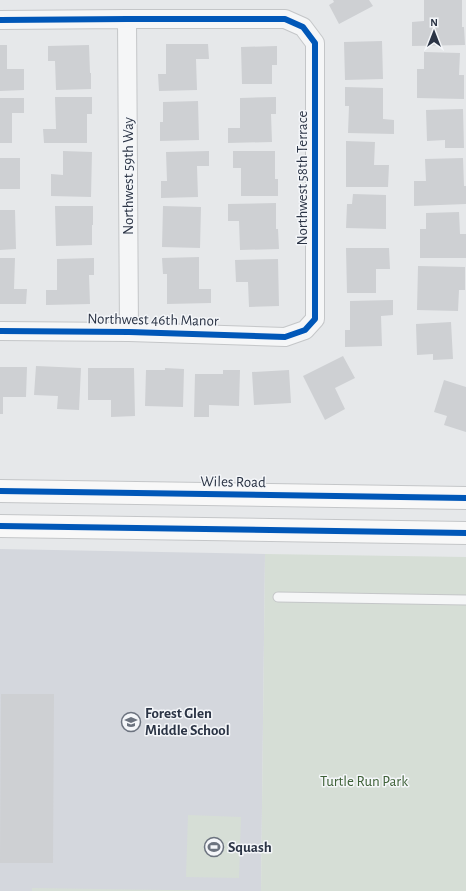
<svg xmlns="http://www.w3.org/2000/svg" width="466" height="891" font-family="'Alegreya Sans',sans-serif">
	<style>
		.built { fill: #d4d7dd }
		.green { fill: #d6ded6 }
		.building { fill: #ced0d3 }
		.lines { fill: none; stroke-linecap: round; stroke-linejoin: round }
		.service-casing { stroke: #c4c6c8; stroke-width: 11 }
		.minor-casing { stroke: #c4c6c8; stroke-width: 20 }
		.secondary-casing { stroke: #c4c6c8; stroke-width: 24 }
		.service { stroke: #f5f6f7; stroke-width: 9 }
		.minor { stroke: #f5f6f7; stroke-width: 18 }
		.secondary { stroke: #f8f8f8; stroke-width: 22 }
		.cycleway-casing { stroke: #f4f6f9; stroke-width: 8 }
		.cycleway { stroke: #0057b8; stroke-width: 6 }
		.labels { text-anchor: middle; dominant-baseline: central; stroke-width: 3; stroke-linejoin: round; paint-order: stroke }
		.street-label { font-size: 15px; fill: #2b3445; stroke: #f4f6f9 }
		.poi-label { font-size: 15px; font-weight: bold; fill: #2b3445; stroke: #f4f6f9; text-anchor: start }
		.park-label { font-size: 15px; fill: #3f6138; stroke: #f4f6f9 }
	</style>
	<rect width="100%" height="100%" fill="#e6e8ea"/>
	<!-- built -->
	<path class="built" d="M0 549 265 554 261 891H0Z"/>
	<!-- green -->
	<path class="green" d="M265 554 466 557V891H261Z
		M188 815 241 817 239 878 186 877Z
		M32 888 236 891H32Z"/>
	<!-- building -->
	<path class="building" d="M333 0H369L373 6 339 24 329 5 334 2Z
		M424 0H462V27H464L465 45 412 46V22L424 21Z
		M382 41 383 79 345 80 344 42Z
		M166 44H208L209 59H196L197 90 159 91 158 74H166Z
		M0 45H7V69H24V90L0 91Z
		M89 45 90 73H91V89L56 90 55 61H48V46Z
		M277 46V65H272V84H242L241 47Z
		M424 52 460 53 459 75H464V99L417 98V69H424Z
		M345 87 383 88V119L394 120V134L348 133 349 106H345Z
		M55 97H92V114H87V143H44L43 129H56Z
		M276 97V114H271L272 142 228 143V128H240V98Z
		M0 98H24V113H12V143H0Z
		M198 101 199 140 160 141V122H163V102Z
		M463 109 464 148H445V140L427 141 426 110Z
		M346 141 375 142 374 165H389L388 187H346Z
		M63 151 92 152 91 197 51 196V174L63 175Z
		M209 151V166H197L198 197 161 198V181H167L166 152Z
		M233 151H275V179H278V196H241V168H233Z
		M0 158H20V189H0Z
		M463 158 464 186H466V204L414 206V181H426L425 159Z
		M353 194 386 195V229L346 228 347 204H352Z
		M276 203V229H278L279 249 240 250 239 221H228V204Z
		M55 206H93V225H92V245L56 246Z
		M163 206 201 207 200 248 162 247Z
		M0 210H15L16 249 0 250Z
		M459 212 460 234H466V258H420V229H426V213Z
		M346 248H389L390 269H376V293H347Z
		M199 257V289H211V303L167 304V274H163L162 258Z
		M0 258H15L14 289H27L26 304H0Z
		M94 258V275H89L90 304 46 305V290H57V259Z
		M278 259 279 306 249 307 248 282H236L235 260Z
		M418 266 465 267V290H459L458 311 417 310Z
		M393 300V315L381 316 382 346 345 347V330H350V301Z
		M451 322 453 359 433 360V354L417 355 416 324Z
		M343 356 355 378 335 388 345 409 325 420 303 376Z
		M36 366 81 368 79 410 57 409 58 396 34 395Z
		M0 367H27L26 397H3V414H0Z
		M88 368H134L135 416 111 417V400H88Z
		M165 368 184 369 183 407 145 406 146 370H165Z
		M223 370H240L239 406 209 405V417H194L195 374H223Z
		M289 370 291 403 254 405 252 372Z
		M444 380 466 387V432L444 425 447 416 434 412Z
		M1 694H54L53 863H0Z"/>
	<g class="lines">
		<defs>
			<path id="service" d="M278 597 466 600"/>
			<path id="minor" d="M127 19 129 332
				M0 20 127 19H285L303 27 315 43V319L305 330 285 337 129 332 0 331"/>
			<path id="secondary" d="M0 491 466 498
				M0 526 466 533"/>
		</defs>
		<!-- service casing -->
		<use href="#service" class="service-casing"/>
		<!-- minor casing -->
		<use href="#minor" class="minor-casing"/>
		<!-- secondary casing -->
		<use href="#secondary" class="secondary-casing"/>
		<!-- service -->
		<use href="#service" class="service"/>
		<!-- minor -->
		<use href="#minor" class="minor"/>
		<!-- secondary -->
		<use href="#secondary" class="secondary"/>
		<defs>
			<path id="cycleway" d="M0 20 127 19H285L303 27 315 43V319L305 330 285 337 129 332 0 331
				M0 491 466 498
				M0 526 466 533"/>
		</defs>
		<!-- cycleway casing -->
		<use href="#cycleway" class="cycleway-casing"/>
		<!-- cycleway -->
		<use href="#cycleway" class="cycleway"/>
	</g>
	<!-- icons -->
	<defs>
		<symbol id="school-ring" viewBox="-11 -11 22 22"><circle r="9.5" fill="#f4f6f9" stroke="#6c737f" stroke-width="1.5"/><path d="M0-5L7-2L0 1L-7-2ZM-4 1L0 2.5L4 1V4Q0 6-4 4Z" fill="#6c737f"/></symbol>
		<symbol id="stadium-ring" viewBox="-11 -11 22 22"><circle r="9.5" fill="#f4f6f9" stroke="#6c737f" stroke-width="1.5"/><path d="M0-5a6.5 5 0 1 0 0 10a6.5 5 0 1 0 0-10ZM-3.5-1.8h7v3.6h-7Z" fill="#6c737f"/></symbol>
	</defs>
	<g fill-rule="evenodd">
		<use href="#school-ring" x="120" y="711" width="22" height="22"/>
		<use href="#stadium-ring" x="203" y="836" width="22" height="22"/>
	</g>
	<g class="labels">
		<!-- street labels -->
		<g class="street-label">
			<text transform="translate(128 176) rotate(-90)">Northwest 59th Way</text>
			<text transform="translate(302 178) rotate(-90)">Northwest 58th Terrace</text>
			<text transform="translate(153 320) rotate(1)">Northwest 46th Manor</text>
			<text transform="translate(233 482) rotate(1)">Wiles Road</text>
		</g>
		<!-- poi labels -->
		<g class="poi-label">
			<text x="145" y="713">Forest Glen<tspan x="145" dy="17">Middle School</tspan></text>
			<text x="228" y="847">Squash</text>
		</g>
		<!-- park labels -->
		<g class="park-label">
			<text x="364" y="781">Turtle Run Park</text>
		</g>
	</g>
	<!-- north arrow -->
	<g transform="translate(434 32)" stroke="#f4f6f9" stroke-width="3" paint-order="stroke">
	<path d="M0-3L7 15L0 10L-7 15Z" fill="#2b3445"/>
	<text y="-6" font-size="11" font-weight="bold" text-anchor="middle" fill="#2b3445">N</text>
	</g>
</svg>
